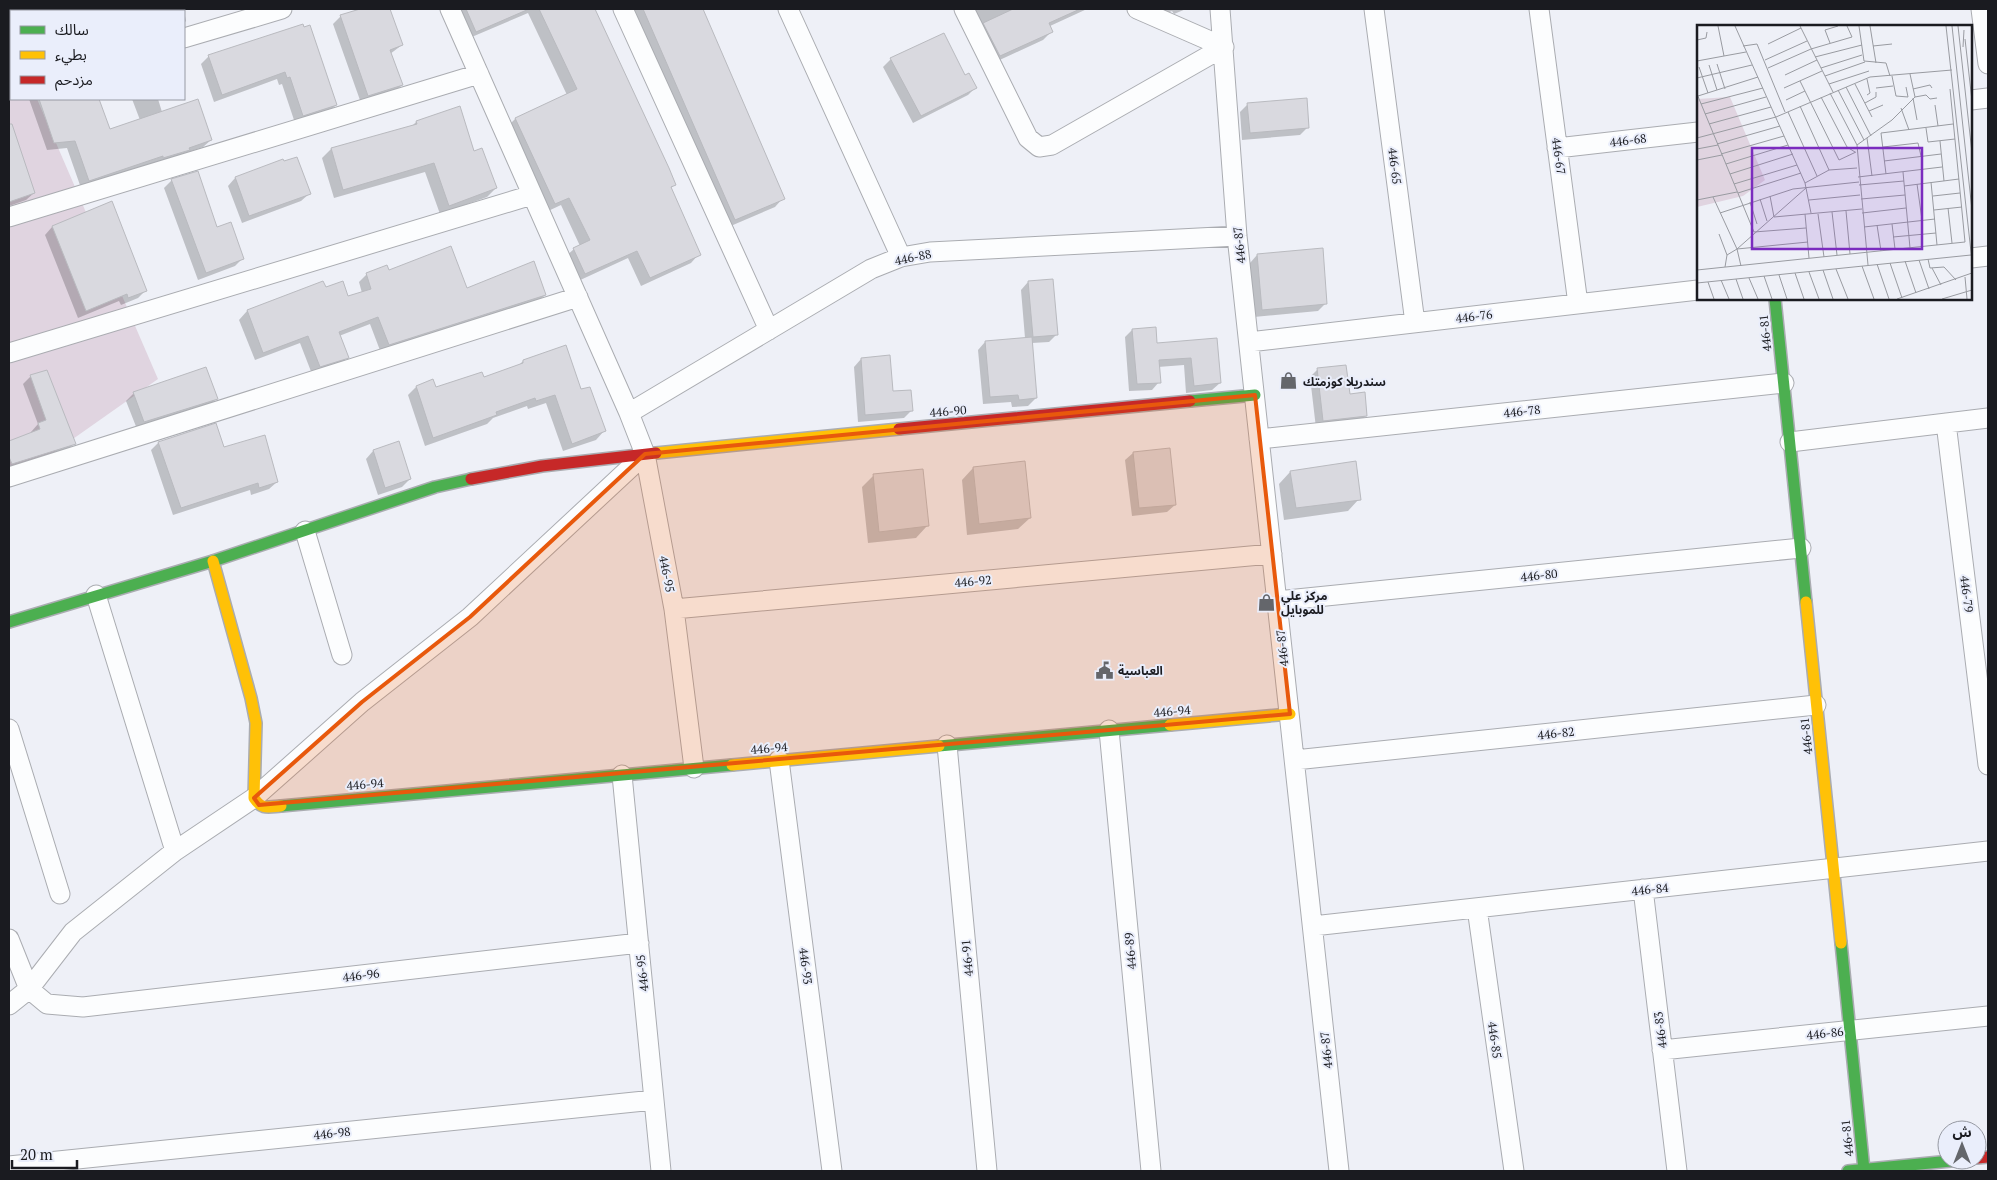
<svg xmlns="http://www.w3.org/2000/svg" width="1997" height="1180" font-family="'PT Serif','Noto Sans Arabic',serif">
	<style>
		.green { fill: #e0d4e0 }
		.shadow { fill: #0003 }
		.building { fill: #d9d9df; stroke: #b9babf }
		.lines { fill: none; stroke-linecap: round; stroke-linejoin: round }
		.street-casing { stroke: #aaacb1; stroke-width: 21 }
		.fast-casing { stroke: #aaacb1; stroke-width: 14 }
		.slow-casing { stroke: #aaacb1; stroke-width: 14 }
		.jam-casing { stroke: #aaacb1; stroke-width: 14 }
		.street { stroke: #fcfdfe; stroke-width: 19 }
		.fast { stroke: #4caf50; stroke-width: 11 }
		.slow { stroke: #ffc107; stroke-width: 11 }
		.jam { stroke: #c62828; stroke-width: 11 }
		.marked { fill: #e8590c; fill-opacity: 0.2; stroke: #e8590c; stroke-width: 4; stroke-linejoin: round }
		.labels { text-anchor: middle; dominant-baseline: central; stroke-width: 4; stroke-linejoin: round; paint-order: stroke }
		.street-label { font-size: 12px; fill: #1a1b20; stroke: #eaeefb }
		.poi-label { font-size: 12px; font-weight: bold; fill: #1a1b20; stroke: #eaeefb; text-anchor: start }
		.inset-road { fill: none; stroke: #999ba1; stroke-width: 1 }
		.view { fill: #7b2cbf; fill-opacity: 0.15; stroke: #7b2cbf; stroke-width: 2.5 }
		.inset-edge { fill: none; stroke: #1a1b20; stroke-width: 2.5 }
	</style>
	<rect width="100%" height="100%" fill="#eef0f7"/>
	<!-- green -->
	<path class="green" d="M9 33 11 39V99H37L158 379 9 484Z"/>
	<!-- shadow -->
	<path class="shadow" d="M9 9H65L66 11H11V86L9 87Z
		M132 9H183L184 11H130Z
		M364 9H389L402 45 390 54 402 85 394 93 361 103 333 24 341 16Z
		M454 9H593L674 185 670 189 699 254 691 263 641 286 628 258 576 282 565 257 574 249 580 246 561 205 546 212 507 127 515 119 567 95 528 13 467 39Z
		M631 9H701L783 198 775 207 726 228Z
		M962 9H1087L1050 26 1052 31 1043 40 991 64Z
		M1145 9H1186L1174 14 1172 11 1157 17Z
		M184 11 186 21 184 23Z
		M303 26 336 105 328 113 295 123 282 84 279 85 277 79 214 102 201 64 209 56Z
		M943 34 964 77 975 88 968 95 913 123 883 67 891 59Z
		M29 99H97L109 131 140 120 132 99H158L162 112 211 140 203 147 81 188 67 148 47 150Z
		M1248 104 1308 127 1300 135 1242 140 1240 112Z
		M459 108 474 152 496 188 487 197 440 214 425 172 334 198 322 158 331 149 411 127 416 122Z
		M21 155 34 193 26 200 9 206V159Z
		M283 162 309 194 301 201 242 223 228 186 235 178Z
		M172 180 243 258 235 266 198 280 164 188Z
		M111 202 145 291 138 298 121 305 119 301 78 318 45 235 52 227Z
		M1257 255 1326 303 1318 311 1254 317 1250 263Z
		M388 271 466 289 545 295 537 303 381 353 370 324 339 336 347 357 339 366 312 374 300 343 255 360 239 320 247 311 323 283 325 289 347 298 362 293 359 282 367 274Z
		M1028 282 1056 335 1049 342 1032 343 1036 398 1028 406 1012 407 1011 402 983 404 978 350 985 342 1025 338 1021 290Z
		M1132 330 1156 345 1216 340 1220 383 1212 390 1186 393 1184 365 1158 367 1159 382 1152 390 1129 391 1125 337Z
		M861 359 892 393 912 410 904 418 858 422 854 367Z
		M523 361 580 391 604 431 596 440 563 451 546 403 528 409 527 406 493 418 487 424 425 446 408 395 416 387 432 381 435 389 483 378 519 365Z
		M1318 369 1366 416 1358 423 1316 428 1310 377Z
		M31 376 74 444 66 451 9 470V442L31 433V432L38 424 23 384Z
		M134 393 216 399 209 406 137 429 126 401Z
		M158 443 277 482 269 489 251 495 250 490 173 515 151 450Z
		M373 451 410 479 402 487 378 495 366 459Z
		M1133 453 1175 505 1167 512 1132 516 1125 460Z
		M973 468 1030 518 1018 529 967 535 962 480Z
		M1290 472 1359 499 1348 511 1284 520 1279 484Z
		M874 475 927 526 916 538 868 543 862 487Z"/>
	<!-- building -->
	<path class="building" d="M360 9H390L403 45 390 50 403 85 368 96 340 15Z
		M466 9H529L476 32Z
		M539 9H595L669 168 676 185 671 187 701 255 650 278 637 251 585 274 573 248 590 240 569 198 555 204 515 118 577 89Z
		M643 9H703L785 199 735 220Z
		M1013 9H1080L1049 23 1053 32 1000 56 983 23Z
		M303 24 304 27 310 25 337 105 303 116 290 77 287 78 285 72 222 95 208 55Z
		M944 33 965 75 969 73 977 88 921 116 890 58Z
		M1307 98 1309 128 1250 133 1247 103Z
		M39 99H99L110 129 198 99 212 140 189 148 190 150 163 158V156L89 181 75 141 54 143Z
		M460 106 474 151 482 148 497 188 449 206 434 163 343 190 331 148 417 124 416 121Z
		M9 124H12L35 193 9 202Z
		M297 157 311 194 249 216 235 177 283 159 284 161Z
		M198 171 217 227 231 222 244 259 206 273 171 179Z
		M112 201 147 291 128 298 127 294 86 311 52 226Z
		M451 246 467 288 534 261 546 295 389 345 378 317 339 332 349 358 320 367 308 336 263 353 247 310 323 281 326 287 343 281 348 296 371 289 366 273 387 265 389 270Z
		M1323 248 1327 304 1262 310 1257 254Z
		M1053 279 1058 335 1033 337 1028 281Z
		M1156 327 1157 343 1217 338 1221 383 1194 386 1191 358 1159 360 1161 383 1137 384 1132 329Z
		M1032 337 1037 398 1019 400 1018 395 990 397 985 341Z
		M566 345 581 389 590 387 606 431 572 444 555 395 536 401 535 398 496 412 497 415 433 438 416 386 433 379 436 387 482 372 484 377 523 363V360Z
		M890 355 893 391 911 390 913 411 865 415 861 358Z
		M1346 365 1350 394 1365 392 1367 416 1323 421 1317 368Z
		M206 367 218 399 144 422 133 392Z
		M47 370 76 444 12 464 9 457V441L40 429 38 423 46 420 30 375Z
		M216 423 224 447 265 435 278 482 259 488 258 483 181 508 158 442Z
		M399 441 411 479 385 488 373 450Z
		M1170 448 1176 505 1139 508 1133 452Z
		M1025 461 1031 518 979 524 973 467Z
		M1356 461 1361 500 1296 508 1290 471Z
		M923 469 929 526 879 532 873 474Z"/>
	<g class="lines">
		<defs>
			<path id="street" d="M450 9 629 413 645 454 674 609 694 768
				M623 9 769 330
				M788 9 901 257
				M964 9 1028 138 1039 147 1052 145 1224 47
				M1137 9 1224 47
				M1220 9 1237 236 1339 1171
				M1374 9 1415 323
				M1539 9 1578 304
				M1981 9 1988 64
				M184 38 282 9
				M9 89H11
				M1971 100 1988 98
				M1557 148 1698 132
				M9 217 479 74
				M1971 258 1988 256
				M1249 342 1698 290
				M9 353 532 195
				M629 413 871 269 901 257 930 252 1237 236
				M1946 423 1988 765
				M1259 439 1784 383
				M1790 442 1988 418
				M9 477 578 297
				M305 531 342 655
				M96 595 175 851
				M1277 601 1801 548
				M674 609 1272 554
				M9 729 60 894
				M1109 730 1151 1171
				M947 745 987 1171
				M779 760 832 1171
				M1295 760 1816 705
				M622 775 661 1171
				M1643 889 1677 1171
				M1477 908 1514 1171
				M1313 926 1988 851
				M9 939 29 989 47 1004 83 1007 639 943
				M9 1005 29 989 73 932 175 851 254 798 362 702 470 617 645 454
				M1662 1050 1988 1016
				M9 1166 654 1100"/>
			<path id="fast" d="M1775 299 1806 602
				M1190 401 1255 395
				M9 622 213 561 435 487 471 479
				M939 746 1170 725
				M281 806 732 765
				M1841 943 1864 1170
				M1848 1171 1961 1160"/>
			<path id="slow" d="M656 453 899 429
				M213 561 251 698 256 723 254 798C262 810 268 807 281 806
				M1806 602 1841 943
				M1170 725 1290 714
				M732 765 939 746"/>
			<path id="jam" d="M899 429 1190 401
				M471 479 542 466 656 453
				M1977 1158 1988 1157"/>
		</defs>
		<!-- street casing -->
		<use href="#street" class="street-casing"/>
		<!-- fast casing -->
		<use href="#fast" class="fast-casing"/>
		<!-- slow casing -->
		<use href="#slow" class="slow-casing"/>
		<!-- jam casing -->
		<use href="#jam" class="jam-casing"/>
		<!-- street -->
		<use href="#street" class="street"/>
		<!-- fast -->
		<use href="#fast" class="fast"/>
		<!-- slow -->
		<use href="#slow" class="slow"/>
		<!-- jam -->
		<use href="#jam" class="jam"/>
	</g>
	<!-- marked area -->
	<path class="marked" d="M1255 395 1290 714 259 805 254 798 362 702 470 617 645 454Z"/>
	<!-- icons -->
	<defs>
		<symbol id="shop-bare" viewBox="-9 -9 18 18"><path d="M-5-2.5h2.3a2.7 3.5 0 0 1 5.4 0H5L5.5 6h-11ZM-1.5-2.5h3a1.5 2.3 0 0 0-3 0Z" fill="#64666b" stroke="#eaeefb" stroke-width="2.5" paint-order="stroke"/></symbol>
		<symbol id="civic-bare" viewBox="-9 -9 18 18"><path d="M-.6-6.5H3V-4.5H.6V-3L4-1V1h2V6H-6V1h2V-1L-.6-3ZM-1.2 2.5V6h2.4V2.5Z" fill="#64666b" stroke="#eaeefb" stroke-width="2.5" paint-order="stroke"/></symbol>
	</defs>
	<g fill-rule="evenodd">
		<use href="#shop-bare" x="1276" y="368" width="25" height="25"/>
		<use href="#shop-bare" x="1254" y="590" width="25" height="25"/>
		<use href="#civic-bare" x="1092" y="658" width="25" height="25"/>
	</g>
	<g class="labels">
		<!-- street labels -->
		<g class="street-label">
			<text transform="translate(1628 140) rotate(-7)">446-68</text>
			<text transform="translate(1559 156) rotate(82)">446-67</text>
			<text transform="translate(1395 166) rotate(83)">446-65</text>
			<text transform="translate(1239 245) rotate(-96)">446-87</text>
			<text transform="translate(913 257) rotate(-12)">446-88</text>
			<text transform="translate(1474 316) rotate(-7)">446-76</text>
			<text transform="translate(1765 333) rotate(-96)">446-81</text>
			<text transform="translate(948 411) rotate(-5)">446-90</text>
			<text transform="translate(1522 411) rotate(-6)">446-78</text>
			<text transform="translate(667 574) rotate(79)">446-95</text>
			<text transform="translate(1539 575) rotate(-6)">446-80</text>
			<text transform="translate(973 581) rotate(-5)">446-92</text>
			<text transform="translate(1967 594) rotate(83)">446-79</text>
			<text transform="translate(1282 648) rotate(-96)">446-87</text>
			<text transform="translate(1172 711) rotate(-5)">446-94</text>
			<text transform="translate(1556 733) rotate(-6)">446-82</text>
			<text transform="translate(1806 736) rotate(-96)">446-81</text>
			<text transform="translate(769 748) rotate(-5)">446-94</text>
			<text transform="translate(365 784) rotate(-5)">446-94</text>
			<text transform="translate(1650 889) rotate(-6)">446-84</text>
			<text transform="translate(1130 951) rotate(-95)">446-89</text>
			<text transform="translate(967 958) rotate(-95)">446-91</text>
			<text transform="translate(806 966) rotate(83)">446-93</text>
			<text transform="translate(642 973) rotate(-96)">446-95</text>
			<text transform="translate(361 975) rotate(-7)">446-96</text>
			<text transform="translate(1660 1030) rotate(-97)">446-83</text>
			<text transform="translate(1825 1033) rotate(-6)">446-86</text>
			<text transform="translate(1495 1040) rotate(82)">446-85</text>
			<text transform="translate(1326 1050) rotate(-96)">446-87</text>
			<text transform="translate(332 1133) rotate(-6)">446-98</text>
			<text transform="translate(1847 1138) rotate(-96)">446-81</text>
		</g>
		<!-- poi labels -->
		<g class="poi-label">
			<text x="1303" y="381">سندريلا كوزمتك</text>
			<text x="1281" y="595">مركز علي<tspan x="1281" dy="14">للموبايل</tspan></text>
			<text x="1118" y="670">العباسية</text>
		</g>
	</g>
	<!-- overview -->
	<g transform="translate(1697 25)">
		<rect width="275" height="275" fill="#eef0f7"/>
		<path d="M33 72 68 155 46 171 0 182V74Z" fill="#e0d4e0"/>
		<path class="inset-road" d="M21 1 27 31 49 27M38 1 108 158 114 188M103 1 136 67M162 1 167 36 189 38 193 51M173 1 179 38M249 1 275 236M255 1 275 185M261 1 275 128M268 14 275 76M0 15 9 13 10 7M133 18 128 5 141 1M71 19 104 3M46 21 60 19 88 87M176 21 195 19M266 22 267 5M118 32 165 20M68 35 110 16M0 36 27 31M20 39 28 64M12 40 20 65M2 42 11 68M71 43 114 24 155 12 150 1M124 43 165 30M213 49 218 72M88 50 120 35M128 51 168 37M195 51 199 71 211 72 209 62M0 53 55 40M170 54 173 68 170 70M103 56 142 135 159 127M132 59 172 46M158 59 175 92M149 62 174 111M87 63 125 46M179 63 196 61M216 64 233 60 235 63M141 65 167 115M133 68 160 120M0 69 57 207 109 203M1 71 61 52M124 72 150 122 158 127M216 73 220 95M89 75 108 66M168 78 179 72V67M4 79 66 63M238 80 241 101M103 81 132 145M204 83 212 105M172 86 186 80M91 87 120 151M8 89 69 72M12 99 74 82M229 103 231 117 258 114M184 108 256 99M184 108 189 149M0 113 79 92 173 52 255 45M170 113 175 151M243 116 247 156M20 119 83 101M186 122 221 118 224 131M0 124 21 120M24 129 87 111M0 135 25 130M187 136 244 129M29 139 91 120M206 147 213 223M33 149 96 129M161 152 245 142M234 157 240 220M108 158 132 145 160 143M37 159 100 140M220 159 225 195M162 160 207 156M207 161 262 154M41 168 104 148M73 171 77 192 165 184M236 171 263 168M16 172 40 224 44 241M63 174 70 196M164 174 208 170M0 175 40 167M112 175 163 170M53 177 60 199M251 183 255 218M237 185 265 182M149 186 153 229M135 187 140 230M23 188 96 164 162 157M165 188 209 183M108 189 112 233M121 189 127 232M195 199 198 224M180 200 184 226M167 202 238 194M22 209 30 230M196 212 239 208M40 224 109 163M231 234 233 243 247 242 259 255M222 235 232 264M208 236 219 268M193 238 205 273M180 239 192 274M171 240 160 120 195 95 218 72 229 70 233 74 240 73M165 241 177 274M28 242 30 230 40 224 111 217M235 243 244 260M139 244 151 274M0 245 268 217 253 64M126 245 136 274M112 247 122 274M98 248 107 274M82 250 90 274M67 251 75 274M268 252 270 274M52 253 61 274M39 254 46 274M24 255 32 274M11 257 17 274M0 258 274 230M200 274 275 248M245 274 275 265"/>
		<path class="view" d="M55 123H225V224H55Z"/>
		<rect width="275" height="275" class="inset-edge"/>
	</g>
	<!-- border -->
	<rect width="1997" height="1180" fill="none" stroke="#1a1b20" stroke-width="20"/>
	<!-- legend -->
	<rect x="10" y="10" width="175" height="90" fill="#eaeefb" stroke="#979aa3"/>
	<rect x="20" y="26" width="25" height="8" fill="#4caf50" stroke="#979aa3"/>
	<text x="55" y="35" font-size="15" fill="#1a1b20">سالك</text>
	<rect x="20" y="51" width="25" height="8" fill="#ffc107" stroke="#979aa3"/>
	<text x="55" y="60" font-size="15" fill="#1a1b20">بطيء</text>
	<rect x="20" y="76" width="25" height="8" fill="#c62828" stroke="#979aa3"/>
	<text x="55" y="85" font-size="15" fill="#1a1b20">مزدحم</text>
	<!-- north arrow -->
	<g transform="translate(1962 1145)"><circle r="24" fill="#eaeefb" stroke="#979aa3"/>
	<path d="M0-4L9 19L0 12L-9 19Z" fill="#64666b"/>
	<text y="-8" font-size="14" font-weight="bold" text-anchor="middle" fill="#1a1b20">ش</text>
	</g>
	<!-- scale -->
	<path d="M12 1160v8h65v-8" fill="none" stroke="#1a1b20" stroke-width="2.5"/>
	<text x="20" y="1160" font-size="15" fill="#1a1b20" stroke="#eaeefb" stroke-width="4" paint-order="stroke">20 m</text>
</svg>
